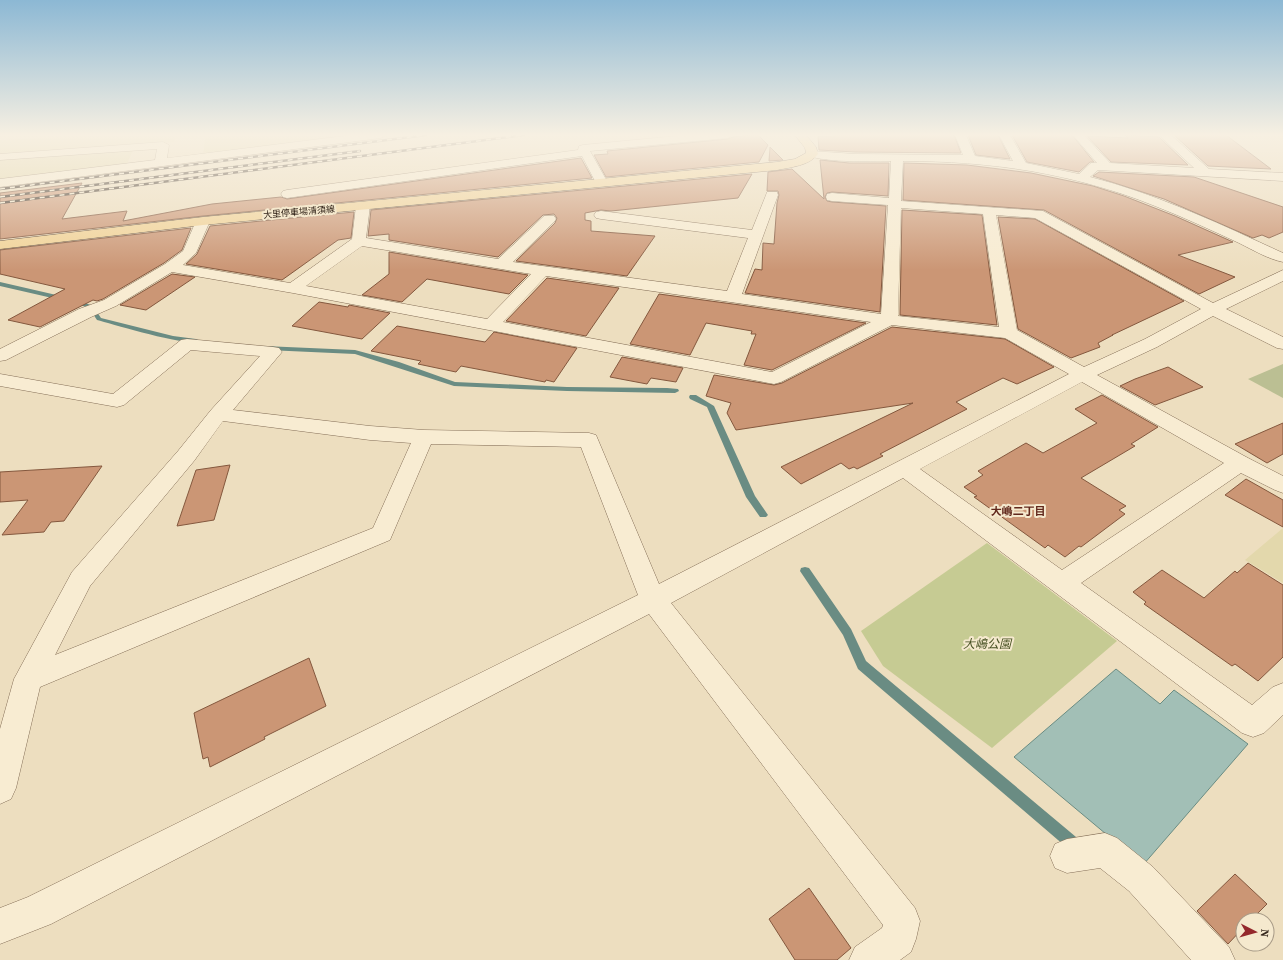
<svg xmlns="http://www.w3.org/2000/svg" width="1283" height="960" font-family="'Source Serif 4','Noto Sans JP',serif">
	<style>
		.farmland { fill: #e3d8ac }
		.green { fill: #c6cb93 }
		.cemetery { fill: #bbbf93 }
		.water { fill: #a2bfb6; stroke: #6a8c83 }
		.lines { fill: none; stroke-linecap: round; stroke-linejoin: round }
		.stream { fill: #6a8c83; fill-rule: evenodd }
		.building { fill: #cb9675; stroke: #84583e }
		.minor-casing { stroke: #856f58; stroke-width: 1 }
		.major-casing { stroke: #533d2c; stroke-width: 1 }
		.minor { fill: #f8ecd2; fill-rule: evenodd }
		.major { fill: #f1d296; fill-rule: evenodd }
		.rail-casing { stroke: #35271c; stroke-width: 2.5 }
		.rail { stroke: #f5e9ce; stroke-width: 1.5; stroke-dasharray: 5; stroke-linecap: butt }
		.labels { text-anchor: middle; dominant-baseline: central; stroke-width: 4; stroke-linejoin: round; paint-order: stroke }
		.far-street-label { font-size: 9px; fill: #35271c; stroke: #f5e9ce }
		.neighbourhood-label { font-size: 11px; font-weight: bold; fill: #61281c; stroke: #f5e9ce }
		.near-park-label { font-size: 12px; font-style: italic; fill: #475123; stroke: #f5e9ce }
	</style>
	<rect width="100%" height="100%" fill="#eddebf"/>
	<!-- farmland -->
	<path class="farmland" d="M118 135H176L174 142 0 154V140Z
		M206 135H362L203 154Z
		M133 150 127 164 0 181V159Z
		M1283 528V583L1245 560Z"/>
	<!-- green -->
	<path class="green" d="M987 543 1117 641 992 748 883 666 861 631Z"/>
	<!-- cemetery -->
	<path class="cemetery" d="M1283 364V398L1248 379Z"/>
	<!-- water -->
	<path class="water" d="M1116 669 1160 704 1174 690 1248 744 1143 865 1014 757Z"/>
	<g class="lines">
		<!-- stream -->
		<path class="stream" d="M0 282 78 300 93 306 101 318 173 336 196 339 200 341C191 348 112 324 97 320L89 308 74 303 0 286Z
			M264 346 355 350 399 362 455 382 567 387 667 388 678 389 679 391 675 393 567 391 454 386 355 354 267 350H264Z
			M690 395H696L714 406 755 496 768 515 766 517H760L746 497 707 407 690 399 689 397Z
			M805 567 809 568 851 629 866 661 1082 842 1084 847 1082 852 1077 854 1072 852 858 669 843 635 800 571 801 568Z"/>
	</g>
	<!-- building -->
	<path class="building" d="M751 135H758L768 145 759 162 606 177 594 155 608 154 607 151 728 139 733 137Z
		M834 135H954L961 153 855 152 819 150 818 136 834 137Z
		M968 135H998L1010 159 976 155Z
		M1012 135H1072L1094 162H1090L1079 172 1027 162Z
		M1125 135 1159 137 1188 165 1111 162 1087 136 1128 138Z
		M1174 135H1226L1271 169 1208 166Z
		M770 147 783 160 769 161Z
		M581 158 592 178 203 216 0 239V193L82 183 62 219 127 211 123 221 212 204 281 197 287 199Z
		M820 160 849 163H889L888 196 832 192 827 193 825 197 827 201 832 202 886 206 880 312 745 293 755 269 762 270 763 243 774 244 777 203 779 195 778 191H767L768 172 792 169 824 199Z
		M904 163 967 165 1031 173 1093 186 1124 196 1175 216 1233 242 1178 255 1235 277 1199 294 1044 210 903 200Z
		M1099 172 1194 177 1283 207V232L1269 238 1262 235 1253 238 1164 199 1093 176Z
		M752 174 738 198 611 211 601 210 585 213V220L591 221V231L655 236 627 276 516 261 555 223 557 218 554 214 543 215 498 257 389 240V234L368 236 371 210Z
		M902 210 982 215 997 325 900 315Z
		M354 212 351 238 338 240 282 280 186 264 197 254 210 226Z
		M998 217 1035 219 1184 301 1112 335H1113L1098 343 1100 347 1071 358 1018 329Z
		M191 228 182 250 164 263 103 299 97 301 93 300 40 327 8 320 65 289 0 274V250Z
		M389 252 528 275 509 294 427 279 402 302 362 295 389 274Z
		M172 274 195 277 146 310 120 305Z
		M547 278 619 288 586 336 506 321Z
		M659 294 740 305 866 323 772 370 744 365 756 334H751L752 331 706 323 690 355 630 344Z
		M319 302 348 307 349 305 390 313 362 339 292 326Z
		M397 326 485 342 494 332 577 348 554 382 546 380 545 382 461 366 456 372 418 364 421 361 371 351Z
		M892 327 1005 339 1054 367 1017 384 1003 378 956 402 967 409 880 454 883 456 857 469 854 467 849 469 841 463 801 484 781 467 913 403 736 430 727 413 731 403 706 396 714 375 774 385 782 383Z
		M622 357 683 368 676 382 651 378 647 384 610 377Z
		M1168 367 1203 387 1155 405 1120 386 1135 379Z
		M1102 395 1158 427 1131 444 1135 446 1081 478 1126 506 1119 510 1125 514 1081 547 1079 546 1065 557 1048 545 1045 548 974 497 977 496 964 487 983 475 978 471 1026 443 1043 453 1097 423 1075 409Z
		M1283 423V454L1267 463 1235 444Z
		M230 465 214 520 177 526 196 470Z
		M102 466 64 521 51 522 44 532 2 535 28 500 0 502V472Z
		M1246 479 1283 500V527L1225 495Z
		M1248 563 1283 585V657L1258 681 1235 664 1232 666 1144 604 1146 602 1133 592 1162 570 1204 598 1235 571 1237 573Z
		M309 658 326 706 264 737 265 739 210 767 208 757 203 759 194 713Z
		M1235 874 1267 904 1251 920H1243V928L1228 944 1197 911Z
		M809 888 851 948 837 960H795L769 919Z"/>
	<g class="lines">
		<defs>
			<path id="minor" d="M352 135H386L381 138 0 187V179L155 160 157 149 0 160V154L163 142 169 145 167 158Z
				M687 135H733L728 138 590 151 608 183 606 186H598L596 183 582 156 287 198 283 197 281 194 283 191 287 190 578 150 579 146 583 145Z
				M955 135H966L975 156 1013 161 999 135H1010L1026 163 1079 174 1091 163H1097L1073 135H1084L1110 163 1194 168 1159 135H1171L1209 169 1283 173V181L1098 170 1090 177C1157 194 1220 224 1283 253V262C1268 259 1253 250 1239 243 1211 230 1183 217 1155 206 1073 173 990 161 903 161L901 201 1043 211 1213 303 1283 270V281L1226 309 1283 337V349L1277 348 1213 316 1157 347 1097 375 1248 458 1283 476V493L1275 490 1241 473 1081 583 1252 705 1273 687 1283 683V715L1264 733 1253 737 1242 733 903 478 671 603 915 908 920 921 916 939 911 952 900 960H849L855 947 882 928 883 925 649 614 51 924 0 944V908L28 897 638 595 581 447 431 444 390 540 40 687 16 788 11 799 0 804V729L14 679 72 572 178 451 211 410 260 356 191 350 124 405 117 407 0 386V374L113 394 181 340 187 339 273 347 279 348 282 352 233 410 370 426 424 430 589 433 596 435 659 584 1069 374 1005 338 892 325 781 382 774 384 293 293 172 272 116 306 91 317 6 360 0 361V349L79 309 104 300 165 264 183 251 196 221 198 218H208L210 221 196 253 183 265 290 283 352 239 356 206 358 203H368L370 206 366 238 498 259 544 216H554L556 219 554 222 513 262 727 291 748 238 601 219 596 218 594 215 596 212 601 211 752 230 766 195 767 192H777L778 195 742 294 881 314 888 205 832 201 827 200 826 197 827 194 832 193 889 198 891 161C864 161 834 163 808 156L806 154 808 152 812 151 855 154 963 155ZM901 208 983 214 999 327 898 316ZM996 215 1035 218 1201 309 1145 339 1084 367 1017 330ZM362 246 531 274 487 319 306 286ZM546 276 871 322 772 372 503 322ZM1082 382 1224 463 1062 570 920 469ZM223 421 370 440 411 443 373 528 55 655 90 586 194 461Z
				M1105 833 1117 838 1153 867 1229 947 1235 960H1191L1129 891 1100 868 1067 873 1055 868 1050 856 1055 844 1067 839Z"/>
			<path id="major" d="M795 135H806L816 147 818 154C809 166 791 167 777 170L203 225 0 249V241L203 217 777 162 795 159 806 153 805 148Z"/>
		</defs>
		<!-- minor casing -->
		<use href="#minor" class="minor-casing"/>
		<!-- major casing -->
		<use href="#major" class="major-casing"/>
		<!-- minor -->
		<use href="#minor" class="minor"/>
		<!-- major -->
		<use href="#major" class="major"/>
		<defs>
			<path id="rail" d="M0 189 426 135
				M0 197 360 151
				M0 203 524 135"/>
		</defs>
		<!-- rail casing -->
		<use href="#rail" class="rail-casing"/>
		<!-- rail -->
		<use href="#rail" class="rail"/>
	</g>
	<!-- sky -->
	<linearGradient id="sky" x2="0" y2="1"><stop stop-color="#8cb8d4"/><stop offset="0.5" stop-color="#f7f0e2"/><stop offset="1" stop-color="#f7f0e2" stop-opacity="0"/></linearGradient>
	<rect width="1283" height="270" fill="url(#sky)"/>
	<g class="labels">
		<!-- far-street labels -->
		<g class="far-street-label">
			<text transform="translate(299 212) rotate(-5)">大里停車場清須線</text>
		</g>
		<!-- neighbourhood labels -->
		<g class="neighbourhood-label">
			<text x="1018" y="511">大嶋二丁目</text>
		</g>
		<!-- near-park labels -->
		<g class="near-park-label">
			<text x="987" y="644">大嶋公園</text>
		</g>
	</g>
	<!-- north arrow -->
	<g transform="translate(1255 932) rotate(96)"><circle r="19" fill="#f5e9ce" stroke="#a89b87"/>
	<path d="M0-3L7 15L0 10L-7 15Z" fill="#94282c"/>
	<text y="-6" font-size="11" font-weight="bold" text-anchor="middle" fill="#35271c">N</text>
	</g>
</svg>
